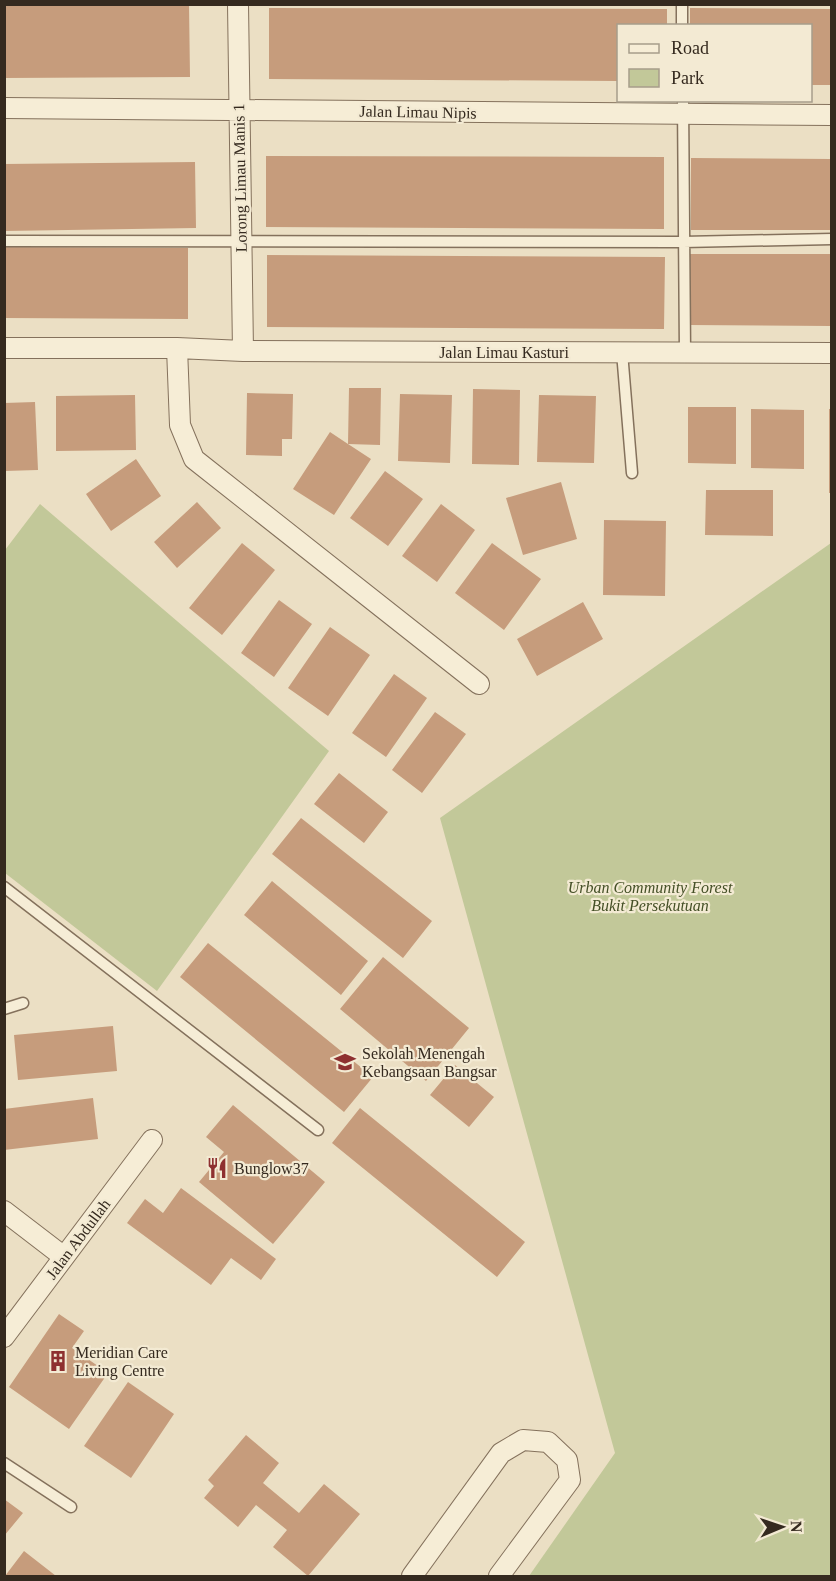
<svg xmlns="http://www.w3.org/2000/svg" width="836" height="1581" font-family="'Times New Roman',serif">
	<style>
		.green { fill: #c2c899 }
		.building { fill: #c69c7c }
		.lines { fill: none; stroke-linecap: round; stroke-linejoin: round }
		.lane-casing { stroke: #84715c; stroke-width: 13 }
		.street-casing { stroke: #84715c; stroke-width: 22 }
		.lane { stroke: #f6edd6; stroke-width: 10 }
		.street { stroke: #f6edd6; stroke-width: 20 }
		.labels { text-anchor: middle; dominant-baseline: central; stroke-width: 4.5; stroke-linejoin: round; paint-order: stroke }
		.street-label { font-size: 16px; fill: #352a1f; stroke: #f3ead3 }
		.park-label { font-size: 16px; font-style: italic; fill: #455027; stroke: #f3ead3 }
		.poi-label { font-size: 16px; fill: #352a1f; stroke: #f3ead3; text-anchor: start }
	</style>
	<rect width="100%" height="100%" fill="#ebdfc4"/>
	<!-- green -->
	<path class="green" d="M40 504 329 751 157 991 5 873V550Z
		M831 543V1576H529L615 1453 440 818Z"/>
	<!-- building -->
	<path class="building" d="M4 4H189L190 77 4 78Z
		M269 8 667 9V26H618V81L269 79Z
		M690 8 831 9V85H810V26H690Z
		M266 156 664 157V229L266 227Z
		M691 158 831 159V230H691Z
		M195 162 196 228 4 231V164Z
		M4 247 188 248V319L4 318Z
		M689 254H831V326L689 325Z
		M267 255 665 257 664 329 267 327Z
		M349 388H381L380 445 348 444 371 459 334 515 293 489 330 432 348 444Z
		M473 389 520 390 519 465 472 464Z
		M247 393 293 394 292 439H282V456L246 455Z
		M400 394 452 395 450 463 398 461Z
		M135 395 136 450 56 451V396Z
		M539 395 596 396 594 463 537 462Z
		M35 402 38 470 4 471V403Z
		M688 407H736V464L688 463Z
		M751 409 804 410V469L751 468Z
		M829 409H831V493H829Z
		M136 459 161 496 111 531 86 494Z
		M385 471 423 499 388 546 350 518Z
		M561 482 577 539 523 555 506 498Z
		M706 490H773V536L705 535Z
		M197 502 221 528 177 568 154 542Z
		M441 504 475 530 437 582 402 556Z
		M604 520 666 521 665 596 603 595Z
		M242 543 275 570 222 635 189 608Z
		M492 543 541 579 504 630 455 593Z
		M279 600 312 624 274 677 241 653Z
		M583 602 603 639 537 676 517 639Z
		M330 627 370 655 328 716 288 688Z
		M394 674 427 698 386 757 352 733Z
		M435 712 466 734 422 793 392 770Z
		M339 773 388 812 364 843 314 804Z
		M301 818 432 921 403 958 272 854Z
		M272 881 368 961 341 995 244 915Z
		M208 943 373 1077 344 1112 180 977Z
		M383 957 469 1028 426 1081 340 1009Z
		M113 1026 117 1071 18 1080 14 1035Z
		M455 1065 494 1097 469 1127 430 1095Z
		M93 1098 98 1139 4 1150V1109Z
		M233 1105 325 1182 273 1244 199 1182 224 1152 206 1137Z
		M360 1108 525 1242 497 1277 332 1143Z
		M181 1188 276 1259 261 1280 231 1258 211 1285 127 1223 145 1199 163 1213Z
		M59 1314 84 1331 72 1348 108 1373 69 1429 9 1387Z
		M128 1382 174 1414 131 1478 84 1446Z
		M246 1435 279 1463 263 1483 299 1513 324 1484 360 1514 308 1576 273 1547 287 1530 256 1505 238 1527 204 1498 214 1486 208 1480Z
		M4 1499 23 1513 4 1536Z
		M24 1551 56 1576H5Z"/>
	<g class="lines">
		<defs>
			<path id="lane" d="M682 4V26
				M683 100 685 353
				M4 241 683 242 832 239
				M622 352 632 473
				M4 887 318 1130
				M4 1009 23 1003
				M4 1463 71 1507"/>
			<path id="street" d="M238 4 243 351
				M4 108 832 115
				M4 348H177L243 351 832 353
				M177 348 180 425 194 459 479 684
				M4 1211 64 1257
				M4 1337 152 1140
				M412 1576 501 1453 523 1440 548 1442 567 1460 570 1480 499 1576"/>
		</defs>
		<!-- lane casing -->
		<use href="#lane" class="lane-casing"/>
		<!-- street casing -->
		<use href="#street" class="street-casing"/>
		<!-- lane -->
		<use href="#lane" class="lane"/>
		<!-- street -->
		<use href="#street" class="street"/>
	</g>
	<!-- icons -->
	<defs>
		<symbol id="school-bare" viewBox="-9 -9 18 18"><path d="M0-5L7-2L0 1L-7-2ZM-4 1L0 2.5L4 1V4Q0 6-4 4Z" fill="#8e3030" stroke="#f3ead3" stroke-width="2.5" paint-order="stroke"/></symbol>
		<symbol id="restaurant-bare" viewBox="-9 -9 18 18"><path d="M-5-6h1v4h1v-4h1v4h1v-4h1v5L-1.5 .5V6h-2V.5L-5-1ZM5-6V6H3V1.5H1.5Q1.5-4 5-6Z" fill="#8e3030" stroke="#f3ead3" stroke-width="2.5" paint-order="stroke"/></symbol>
		<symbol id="building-bare" viewBox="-9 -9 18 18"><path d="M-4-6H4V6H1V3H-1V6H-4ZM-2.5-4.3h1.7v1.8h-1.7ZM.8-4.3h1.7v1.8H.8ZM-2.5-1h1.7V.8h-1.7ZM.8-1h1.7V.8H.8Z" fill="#8e3030" stroke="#f3ead3" stroke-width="2.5" paint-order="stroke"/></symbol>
	</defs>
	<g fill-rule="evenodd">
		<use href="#school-bare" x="330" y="1047" width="30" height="30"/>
		<use href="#restaurant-bare" x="202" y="1153" width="30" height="30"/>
		<use href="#building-bare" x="43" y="1346" width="30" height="30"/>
	</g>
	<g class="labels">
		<!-- street labels -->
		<g class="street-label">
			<text transform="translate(418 112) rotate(1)">Jalan Limau Nipis</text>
			<text transform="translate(240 178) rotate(-91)">Lorong Limau Manis 1</text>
			<text x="504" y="352">Jalan Limau Kasturi</text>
			<text transform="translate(78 1239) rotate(-53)">Jalan Abdullah</text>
		</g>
		<!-- park labels -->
		<g class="park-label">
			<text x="650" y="887">Urban Community Forest<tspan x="650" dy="18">Bukit Persekutuan</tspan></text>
		</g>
		<!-- poi labels -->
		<g class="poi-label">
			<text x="362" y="1053">Sekolah Menengah<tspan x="362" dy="18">Kebangsaan Bangsar</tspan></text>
			<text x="234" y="1168">Bunglow37</text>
			<text x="75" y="1352">Meridian Care<tspan x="75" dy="18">Living Centre</tspan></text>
		</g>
	</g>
	<!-- border -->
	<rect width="836" height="1581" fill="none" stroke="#352a1f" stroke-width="12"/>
	<!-- legend -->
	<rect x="617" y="24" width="195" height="78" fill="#f3ead3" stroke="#a79d8b" stroke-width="1.5"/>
	<rect x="629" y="44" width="30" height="9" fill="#f6edd6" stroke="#a79d8b" stroke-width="1.5"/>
	<text x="671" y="54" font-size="18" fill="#352a1f">Road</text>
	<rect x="629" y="69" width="30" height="18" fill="#c2c899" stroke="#a79d8b" stroke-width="1.5"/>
	<text x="671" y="84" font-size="18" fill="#352a1f">Park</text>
	<!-- north arrow -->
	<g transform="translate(782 1527) rotate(88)" stroke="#f3ead3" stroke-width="4.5" paint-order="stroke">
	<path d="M0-4.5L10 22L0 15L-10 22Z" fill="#352a1f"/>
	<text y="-9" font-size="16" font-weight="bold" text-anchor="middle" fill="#352a1f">N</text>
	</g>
</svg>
